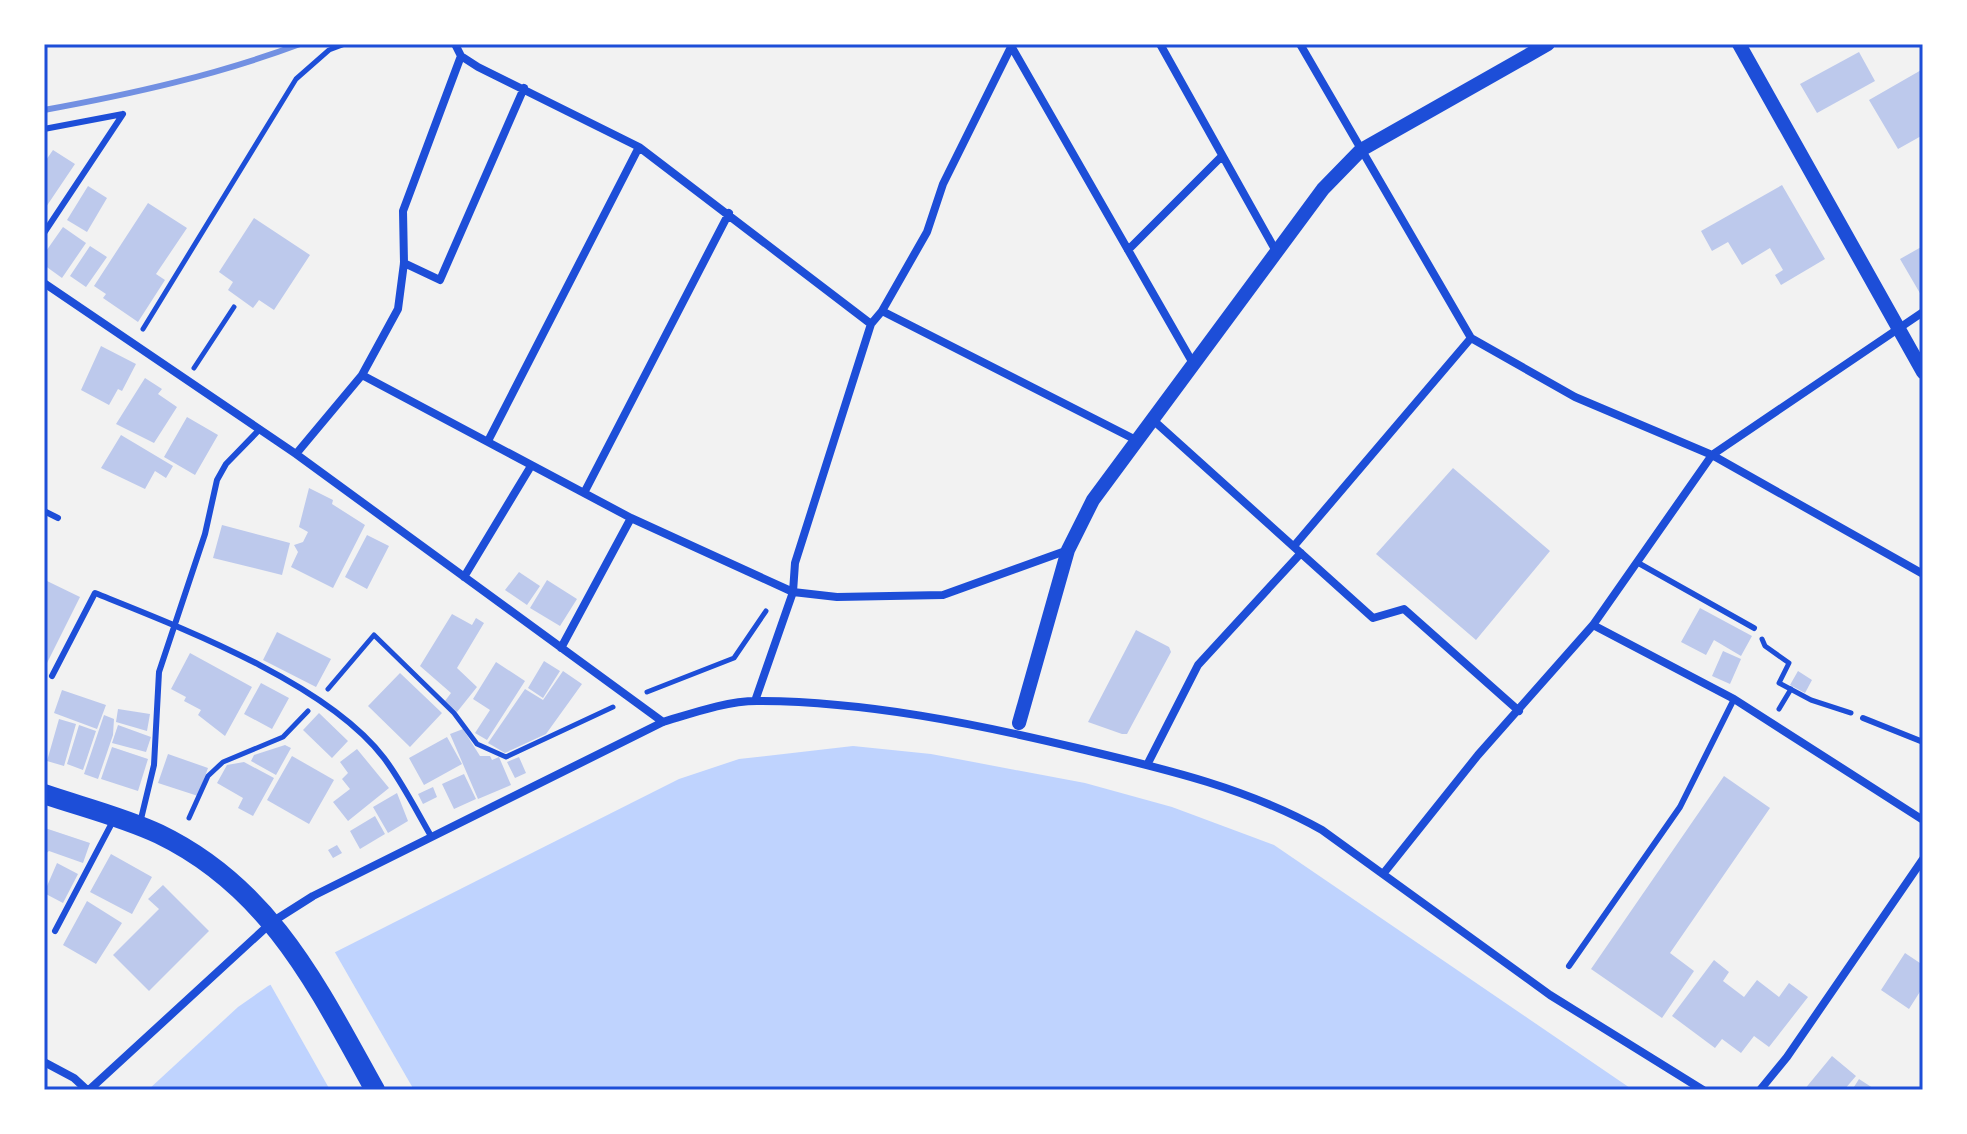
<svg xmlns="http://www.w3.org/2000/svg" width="1967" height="1134" font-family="'DejaVu Sans',sans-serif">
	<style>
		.water { fill: #bfd3fe }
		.pier { fill: #f2f2f2 }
		.building { fill: #bdc9ec }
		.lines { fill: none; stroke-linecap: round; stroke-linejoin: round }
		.path { stroke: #1d4ed8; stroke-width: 5 }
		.service { stroke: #1d4ed8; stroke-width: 6 }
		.minor { stroke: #1d4ed8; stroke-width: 8 }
		.tertiary { stroke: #1d4ed8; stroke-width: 14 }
		.primary { stroke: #1d4ed8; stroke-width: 20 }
		.rail { stroke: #7290e2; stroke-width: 6 }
		.neatline { fill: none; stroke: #1d4ed8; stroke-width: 3 }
	</style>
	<rect width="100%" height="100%" fill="#f2f2f2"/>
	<!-- water -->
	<path class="water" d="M853 746 931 754 1085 783 1172 807 1274 845 1633 1090H148L238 1007 268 986 679 779 739 759Z"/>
	<!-- pier -->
	<path class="pier" d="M333 949 414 1090H330L269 982Z"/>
	<!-- building -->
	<path class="building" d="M1859 52 1875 81 1817 113 1800 84Z
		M1923 69V135L1898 149 1869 100Z
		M53 150 75 164 44 210V163Z
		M1782 185 1825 259 1781 285 1775 275 1783 270 1770 248 1742 265 1728 242 1712 251 1701 231Z
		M88 186 107 198 87 232 67 220Z
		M148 203 187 228 156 274 165 280 138 322 103 298 106 294 94 286Z
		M254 218 310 255 274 310 259 300 253 308 228 290 233 282 219 272Z
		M63 227 86 243 62 278 44 265V254Z
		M90 246 107 257 86 287 70 276Z
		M1923 246V294L1921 295 1900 259Z
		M101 346 136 364 122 391 118 389 109 405 81 390Z
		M145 378 162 389 158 394 177 407 154 443 116 424Z
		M187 417 218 435 195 475 164 457Z
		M121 435 173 466 166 478 155 471 145 489 101 468Z
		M1453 468 1550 551 1476 640 1376 554Z
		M309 488 333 500 332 504 365 525 333 588 291 567 298 552 294 545 303 542 308 532 299 527Z
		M222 525 290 543 282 575 213 558Z
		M367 535 389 546 367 589 345 577Z
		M519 572 540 586 527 605 505 590Z
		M547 580 577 599 560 626 530 608Z
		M47 581 80 597 44 669V587Z
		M1700 608 1752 636 1741 656 1714 640 1706 655 1681 642Z
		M452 614 472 625 476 618 484 623 457 668 477 687 457 712 445 701 451 693 420 666Z
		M1136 630 1169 647 1171 652 1127 734H1122L1088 722Z
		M277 632 331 659 316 687 263 660Z
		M1723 651 1741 659 1730 684 1712 676Z
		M190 653 252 687 225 736 198 715 201 710 184 701 186 697 171 689Z
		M544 661 560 671 543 698 528 688Z
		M496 662 525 681 487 740 475 733 490 710 473 699Z
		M563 671 582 684 546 734 505 753 488 743 525 689 543 700Z
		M1798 671 1812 680 1805 693 1790 685Z
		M400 673 442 713 410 747 368 706Z
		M261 683 289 698 272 729 244 714Z
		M62 690 106 705 97 729 54 713Z
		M118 709 150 714 147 731 116 722Z
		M319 713 348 741 332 758 303 730Z
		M104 715 114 719 113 735 98 779 84 774Z
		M59 719 76 724 64 766 47 761Z
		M79 725 96 731 83 770 67 764Z
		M118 725 151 737 146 752 112 743Z
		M463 729 480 756H490L492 760 499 757 511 785 478 799 450 734Z
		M447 737 462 764 424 785 409 758Z
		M285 745 291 748 276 775 251 761 254 755Z
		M112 747 148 759 138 791 101 779Z
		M357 749 389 788 348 821 333 802 350 789 342 779 348 773 340 762Z
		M168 754 208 768 198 796 158 783Z
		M292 756 334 780 309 824 267 800Z
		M519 757 526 773 515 778 507 762Z
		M244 762 274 778 253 816 238 808 243 798 217 783 227 765Z
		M464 774 476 799 454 809 442 784Z
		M1724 776 1770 808 1670 953 1694 971 1662 1018 1591 969Z
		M433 787 437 797 423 804 418 794Z
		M397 793 408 821 388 833 373 807Z
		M375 816 385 834 360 849 350 831Z
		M45 828 90 843 83 863 49 851 44 855Z
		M337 845 342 853 333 858 328 850Z
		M111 854 152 877 132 914 90 892Z
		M57 863 78 874 63 903 44 893Z
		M163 885 209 931 149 991 113 955 159 909 148 899Z
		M87 901 122 923 96 964 63 945Z
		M1905 953 1923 965V987L1909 1009 1881 990Z
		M1714 960 1729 972 1723 981 1744 997 1757 980 1779 997 1789 983 1808 997 1769 1047 1754 1036 1741 1053 1722 1039 1715 1048 1672 1016Z
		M1832 1056 1856 1076 1844 1090H1804Z
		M1859 1079 1876 1090H1852Z"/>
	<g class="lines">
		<!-- path -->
		<path class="path" d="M143 329 296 79 329 50 345 44
			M194 368 234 307
			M1762 639 1765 646 1789 663 1779 683 1811 700 1851 713
			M328 689 374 635 454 713 477 744 506 757 613 707
			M647 692 734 658 766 611
			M1779 709 1791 689
			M189 818 208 776 223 762 283 737 308 711"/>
		<!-- service -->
		<path class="service" d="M44 129 123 114
			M44 233 123 114
			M44 511 58 518
			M1640 564 1754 628
			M52 676 95 593C182 628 327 683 384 758 402 782 416 810 431 836
			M1863 718 1923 742
			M140 823 154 765 159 672 205 534 217 480 226 464 260 429
			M55 931 113 821
			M1569 966 1680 807 1734 699"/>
		<!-- minor -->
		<path class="minor" d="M455 44 461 56 478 67 639 147 871 324
			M1010 44 1194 365
			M1160 44 1277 253
			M1300 44 1471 338 1575 397 1712 455 1923 574
			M1128 250 1222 156
			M404 263 440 280 524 88
			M44 283 296 454 663 722
			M882 311 1138 441
			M362 375 631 518 793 592 837 597 943 595 1068 550
			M1153 420 1373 618 1404 609 1519 711
			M488 441 639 147
			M296 454 362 375 398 309 404 263 403 211 461 56
			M584 493 729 213
			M1294 546 1471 338
			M464 577 531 466
			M1593 625 1734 699 1923 820
			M561 648 631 518
			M755 701 793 592 795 563 871 324 882 311 927 232 943 184 1011 47
			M1147 765 1198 665 1301 553
			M1383 874 1478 755 1593 625 1712 455 1923 312
			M44 1062 74 1078 87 1090
			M89 1090 272 922 313 896 663 722C693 713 726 701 757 701 865 701 977 724 1081 749 1165 769 1247 788 1322 830L1550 995 1703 1090
			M1760 1090 1787 1057 1923 859"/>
		<!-- tertiary -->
		<path class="tertiary" d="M1739 44 1923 372
			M1019 723 1068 550 1093 500 1323 189 1361 150 1548 44"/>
		<!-- primary -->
		<path class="primary" d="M44 794C82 807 123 817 159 834 271 888 318 988 375 1090"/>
		<!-- rail -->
		<path class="rail" d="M44 110C132 94 217 75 300 44"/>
	</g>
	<!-- border -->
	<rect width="1967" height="1134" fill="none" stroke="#ffffff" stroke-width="92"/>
	<rect x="46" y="46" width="1875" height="1042" class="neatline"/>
</svg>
